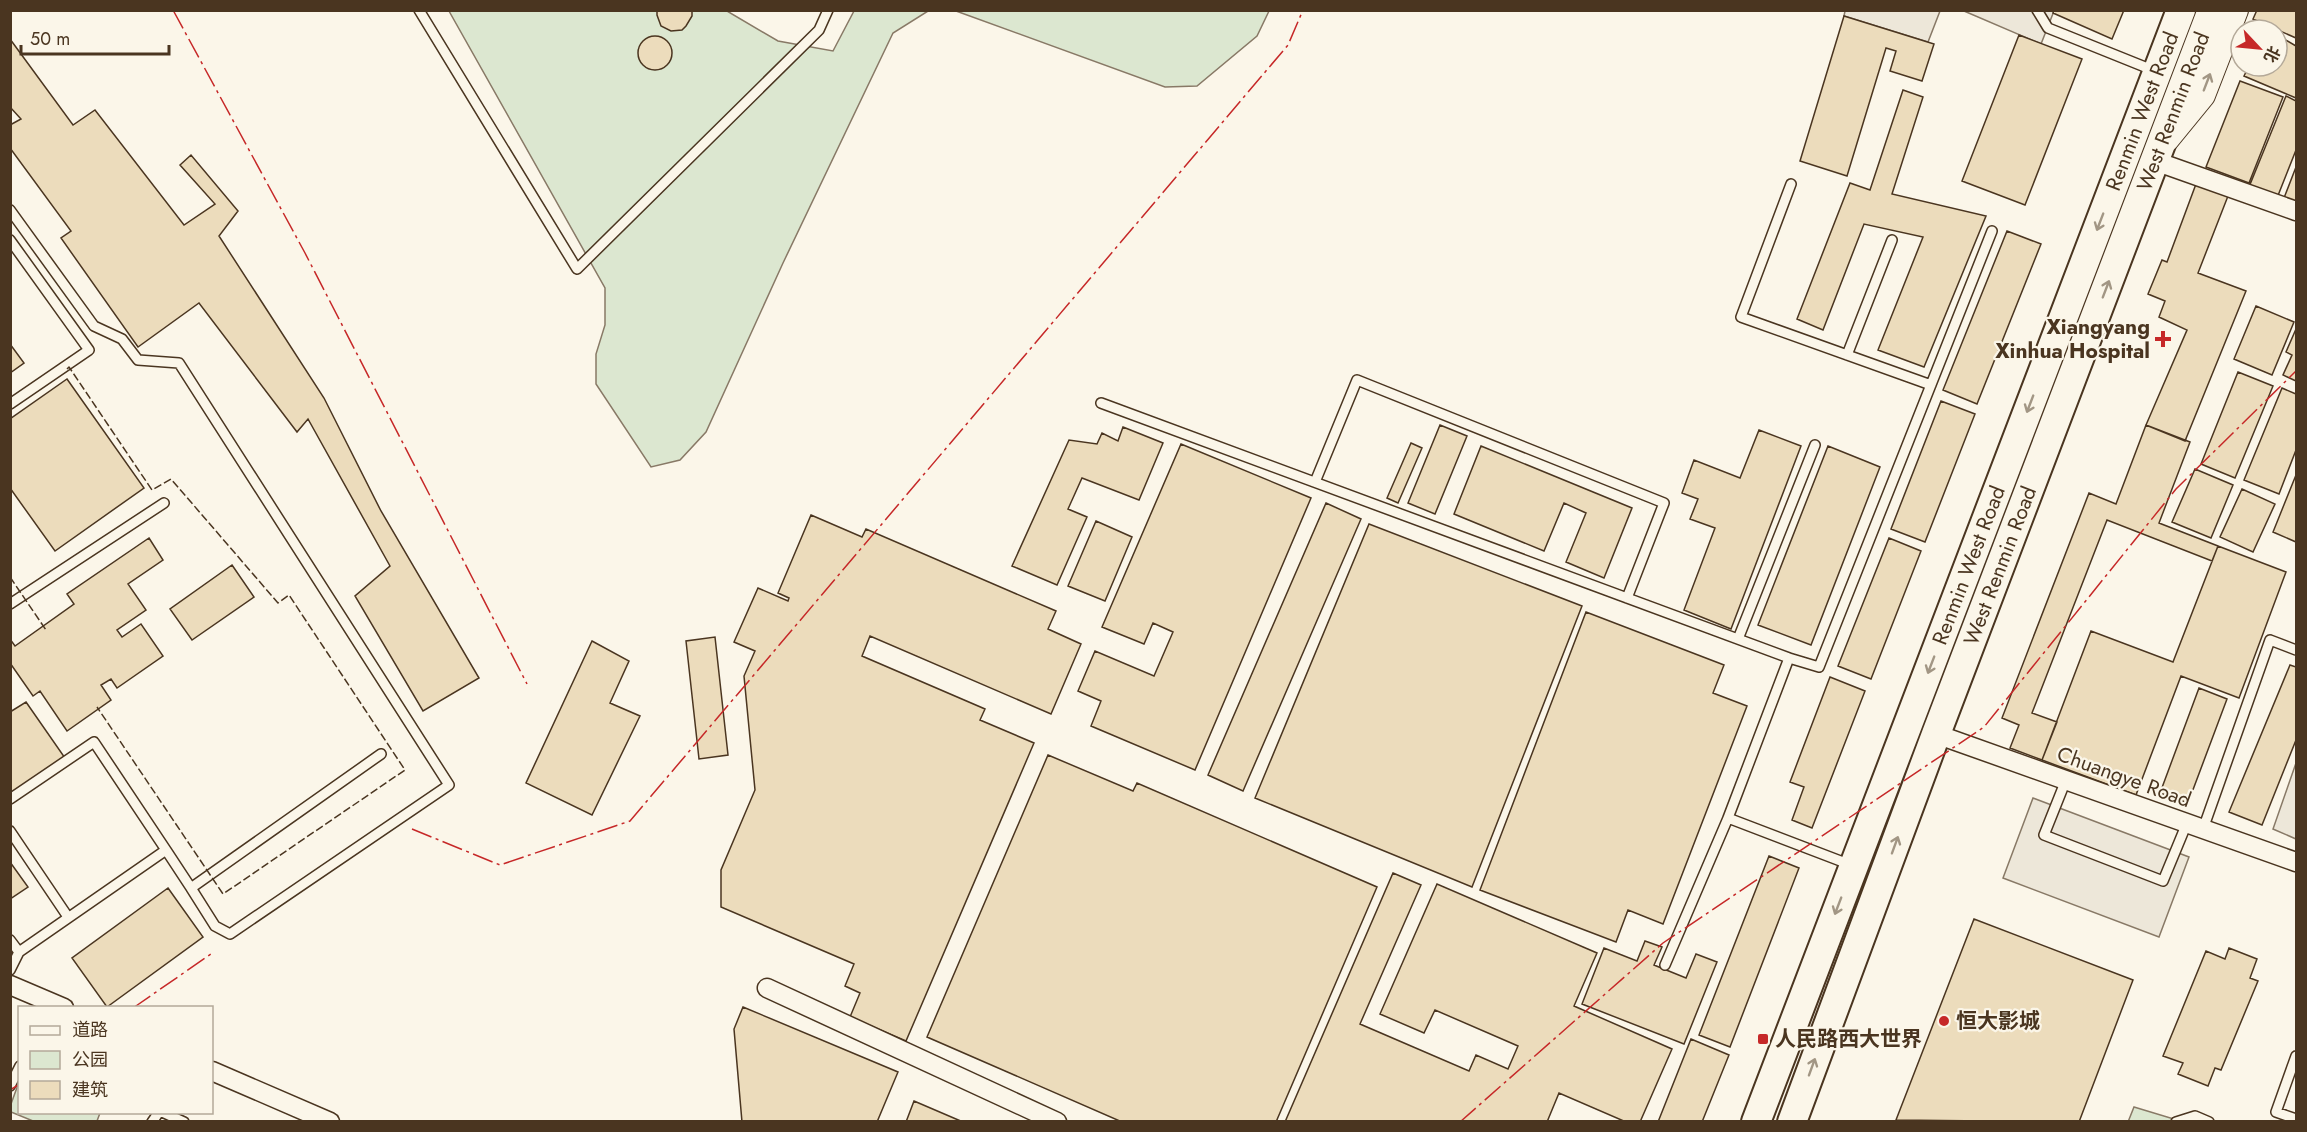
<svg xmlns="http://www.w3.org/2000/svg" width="2307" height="1132" font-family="Jost,'Noto Sans SC',sans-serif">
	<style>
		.green { fill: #dce7d0; stroke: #887966; stroke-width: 1.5 }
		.parking { fill: #ede7d9; stroke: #887966; stroke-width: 1.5 }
		.building { fill: #ecdcbc; stroke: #4a3520; stroke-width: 1.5 }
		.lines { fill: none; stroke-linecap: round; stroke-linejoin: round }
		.lane-casing { stroke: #4a3520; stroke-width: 12 }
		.street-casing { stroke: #4a3520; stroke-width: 21 }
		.secondary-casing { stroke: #4a3520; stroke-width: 28 }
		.primary-casing { stroke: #4a3520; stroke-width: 32 }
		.lane { stroke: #fbf6e9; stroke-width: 9 }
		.street { stroke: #fbf6e9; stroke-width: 18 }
		.secondary { stroke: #fbf6e9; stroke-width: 26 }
		.primary { stroke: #fbf6e9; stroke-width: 28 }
		.fence { stroke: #4a3520; stroke-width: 1.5; stroke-dasharray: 8 3; stroke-linecap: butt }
		.power { stroke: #c62828; stroke-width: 1.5; stroke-dasharray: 21 4.5 3 4.5; stroke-linecap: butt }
		.oneway { stroke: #a29684 }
		.poi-dot { fill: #c62828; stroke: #fbf6e9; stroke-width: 2 }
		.labels { text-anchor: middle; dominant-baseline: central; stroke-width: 4.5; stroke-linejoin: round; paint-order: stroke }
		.street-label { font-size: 21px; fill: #4a3520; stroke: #fbf6e9 }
		.poi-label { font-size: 21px; font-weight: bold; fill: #4a3520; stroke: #fbf6e9; text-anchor: start }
	</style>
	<rect width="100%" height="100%" fill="#fbf6e9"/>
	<!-- green -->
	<path class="green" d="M449 11H727L778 41 833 51 854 11H950H928L893 33 783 263 706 432 680 460 651 467 596 384V354L605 325V288Z
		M956 11H1269L1257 36 1197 86 1165 87Z
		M19 1082 20 1112 100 1113 97 1121H33L11 1112V1104Z
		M2134 1107 2177 1120 2195 1116 2209 1122H2128Z"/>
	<!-- parking -->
	<path class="parking" d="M1845 11H1940L1928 42 1844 16Z
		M1964 11H2054L2041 44Z
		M2296 763V839L2273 829Z
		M2033 798 2189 857 2159 937 2003 878Z"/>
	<!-- building -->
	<path class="building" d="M657 10H692V16L686 26 682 30 671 31 661 26 657 15Z
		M2054 10H2124L2112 39 2053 13Z
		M2257 10H2296V38L2253 19Z
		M1844 16 1934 44 1922 81 1890 71 1896 51 1886 48 1847 176 1800 161Z
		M2019 35 2082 59 2025 205 1962 181Z
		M2277 35 2296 46V98L2244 76 2249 66H2277Z
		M638 53a17 17 0 1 1 34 0a17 17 0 1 1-34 0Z
		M10 39 73 125 95 110 184 225 215 204 180 165 191 155 238 211 219 236 324 398 381 511 479 678 423 711 355 596 390 566 308 419 297 432 199 303 138 347 61 238 71 231 10 148V125L21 119 10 107Z
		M2240 81 2283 97 2249 183 2206 167Z
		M1903 90 1923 97 1892 194 1986 216 1924 367 1878 350 1923 237 1864 224 1823 330 1797 319 1850 183 1870 190Z
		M2286 96 2296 101V150L2277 198 2249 187Z
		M2296 167V203L2284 198Z
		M2196 184 2228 196 2198 273 2246 291 2185 441 2146 425 2187 330 2159 317 2165 301 2148 294 2162 260 2167 262Z
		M2007 231 2041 244 1977 404 1943 390Z
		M2256 306 2294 322 2272 375 2234 359Z
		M2296 329V381L2283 375 2292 355 2286 352Z
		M10 344 24 363 10 373Z
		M2238 372 2273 386 2235 478 2201 464Z
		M67 379 144 488 55 551 10 488V419Z
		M2282 388 2296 394V450L2279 494 2244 480Z
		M1941 401 1975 414 1925 542 1891 529Z
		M1440 425 1467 436 1435 514 1408 503Z
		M2146 425 2190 442 2159 523 2218 546 2212 561 2107 520 2032 713 2057 722 2042 760 2010 748 2019 725 2002 718 2089 493 2116 504Z
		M1123 427 1163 443 1139 500 1082 478 1068 509 1087 517 1057 585 1012 566 1069 440 1097 444 1102 433 1118 441Z
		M1759 430 1801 446 1731 629 1684 610 1715 528 1690 519 1698 499 1682 493 1694 460 1740 478Z
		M1411 443 1422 448 1398 503 1387 498Z
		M1181 444 1311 498 1195 770 1091 726 1101 701 1078 691 1095 651 1154 676 1173 632 1153 623 1144 644 1102 627Z
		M1481 446 1632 508 1604 578 1566 562 1586 513 1564 503 1544 551 1454 514Z
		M1828 446 1880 467 1811 645 1758 625Z
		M2195 469 2233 485 2211 538 2172 522Z
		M2296 475V542L2273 532Z
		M2242 489 2275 504 2253 552 2220 537Z
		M1326 503 1361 519 1243 791 1208 775Z
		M811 515 862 537 866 529 1056 611 1048 629 1081 644 1051 714 870 636 862 656 985 709 980 720 1034 743 906 1041 850 1017 860 993 845 986 854 964 721 907V870L755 790 744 676 755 651 734 642 758 588 788 601 789 598 778 593Z
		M1096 521 1132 537 1105 601 1068 586Z
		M1369 524 1582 606 1472 887 1255 798Z
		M149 538 163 560 128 584 146 610 117 630 122 637 141 624 163 656 117 688 111 679 101 685 111 700 67 731 40 691 33 696 10 663V639L15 646 74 604 67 594Z
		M1889 538 1921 551 1871 679 1838 666Z
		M2218 546 2286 572 2239 698 2181 676 2136 795 2042 760 2091 631 2173 662Z
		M232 565 254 597 192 640 170 609Z
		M1586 612 1724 665 1713 693 1747 706 1663 924 1628 910 1616 942 1480 890Z
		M715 637 728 755 699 759 686 641Z
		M592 641 629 661 610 703 640 716 592 815 526 783Z
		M2290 665 2296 667V740L2262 825 2229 812Z
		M1830 677 1865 691 1812 828 1792 820 1804 787 1790 782Z
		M2199 688 2227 699 2188 803 2160 793Z
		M26 702 65 758 10 795V712Z
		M1048 755 1133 791 1137 783 1377 887 1276 1122H1122L927 1037Z
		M1769 856 1799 868 1730 1047 1699 1035Z
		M10 862 28 887 10 899Z
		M1393 873 1421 885 1360 1024 1469 1071 1476 1055 1508 1069 1518 1046 1435 1010 1424 1033 1380 1014 1437 884 1597 953 1574 1006 1672 1049 1640 1122H1626L1559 1093 1547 1122H1285Z
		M168 888 203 937 107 1007 72 958Z
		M1974 919 2133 980 2079 1122 1896 1120Z
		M1645 941 1662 947 1654 965 1686 978 1696 954 1717 962 1684 1044 1582 1004 1604 948 1637 961Z
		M2229 948 2257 959 2250 978 2258 981 2221 1070 2215 1068 2208 1086 2178 1074 2183 1063 2163 1056 2206 951 2225 959Z
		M743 1007 898 1072 877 1122H742L734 1029Z
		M1691 1039 1729 1055 1702 1122H1658Z
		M914 1101 963 1122H906Z"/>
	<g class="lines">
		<defs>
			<path id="lane" d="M419 10 577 269 819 30 828 10
				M2037 10 2048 28 2155 71
				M1791 184 1741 317 1931 385
				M10 210 94 326 122 339 138 360 179 363 449 785 230 934 215 926 191 888
				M10 240 89 350 10 404
				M1847 355 1892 240
				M1101 403 1789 658 1728 818 1851 865
				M1315 482 1357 380 1664 503 1627 598
				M10 604 164 503
				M1738 639 1815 445
				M1789 658 1819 667 1992 231
				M2066 780 2044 835 2163 881 2187 823
				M10 799 94 742 166 850 19 952
				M2203 829 2270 640 2296 650
				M10 831 68 917
				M166 850 191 888 381 754
				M10 940 19 952 10 970
				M1665 965 1728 818
				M2296 1056 2276 1112 2296 1119
				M10 1086 20 1066
				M162 1112 184 1122
				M152 1122 159 1112
				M2176 1122 2195 1116 2209 1122"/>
			<path id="street" d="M2155 161 2296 211
				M1936 734 2296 862
				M10 985 64 1008
				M767 988 1057 1122
				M212 1071 330 1122"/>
			<path id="secondary" d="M2166 139 2202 95 2235 10"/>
			<g id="primary">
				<path id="s1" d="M1756 1122 2181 10"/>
				<path id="s2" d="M1792 1122 1936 734 2212 10"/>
			</g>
		</defs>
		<!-- lane casing -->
		<use href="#lane" class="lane-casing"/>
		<!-- street casing -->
		<use href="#street" class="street-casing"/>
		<!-- secondary casing -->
		<use href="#secondary" class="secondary-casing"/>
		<!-- primary casing -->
		<use href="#primary" class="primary-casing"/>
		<!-- lane -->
		<use href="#lane" class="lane"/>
		<!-- street -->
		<use href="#street" class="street"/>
		<!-- secondary -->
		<use href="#secondary" class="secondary"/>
		<!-- primary -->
		<use href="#primary" class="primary"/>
		<!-- fence -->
		<path class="fence" d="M67 369 69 367 152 490 171 479 278 603 289 595 405 770 223 894 97 707
			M10 577 46 630"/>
		<!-- power -->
		<path class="power" d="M173 10 305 253 527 684
			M412 829 500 865 630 821 1288 45 1303 10
			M133 1008 211 954
			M10 1090 20 1084
			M1460 1122 1663 943 1984 727 2176 489 2296 371"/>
	</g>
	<!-- one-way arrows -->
	<defs><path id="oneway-shaft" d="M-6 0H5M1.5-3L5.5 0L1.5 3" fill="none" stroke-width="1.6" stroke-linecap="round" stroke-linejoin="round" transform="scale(1.5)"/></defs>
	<g class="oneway">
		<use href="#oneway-shaft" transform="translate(2207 82) rotate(-69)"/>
		<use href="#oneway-shaft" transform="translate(2100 222) rotate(111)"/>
		<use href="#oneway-shaft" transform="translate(2106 289) rotate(-69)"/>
		<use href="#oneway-shaft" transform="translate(2030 404) rotate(111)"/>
		<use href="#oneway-shaft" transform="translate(1931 665) rotate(111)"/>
		<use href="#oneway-shaft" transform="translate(1895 845) rotate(-70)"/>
		<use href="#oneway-shaft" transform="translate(1838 906) rotate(111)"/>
		<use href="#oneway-shaft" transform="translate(1812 1067) rotate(-70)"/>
	</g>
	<!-- markers -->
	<g class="poi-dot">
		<path d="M2160 330h6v6h6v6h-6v6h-6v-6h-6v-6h6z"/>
		<circle cx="1944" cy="1021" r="6"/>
		<rect x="1757" y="1033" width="12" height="12" rx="3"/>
	</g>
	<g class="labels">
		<!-- street labels -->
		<g class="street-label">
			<text stroke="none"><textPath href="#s2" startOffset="1080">West Renmin Road</textPath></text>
			<text stroke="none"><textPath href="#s1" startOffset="1082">Renmin West Road</textPath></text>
			<text stroke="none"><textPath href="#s2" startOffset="594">West Renmin Road</textPath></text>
			<text stroke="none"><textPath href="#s1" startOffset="596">Renmin West Road</textPath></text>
			<text transform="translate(2124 777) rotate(20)">Chuangye Road</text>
		</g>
		<!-- poi labels -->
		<g class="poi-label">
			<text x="2150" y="327" text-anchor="end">Xiangyang<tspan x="2150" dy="24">Xinhua Hospital</tspan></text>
			<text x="1956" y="1021">恒大影城</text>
			<text x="1775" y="1039">人民路西大世界</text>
		</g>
	</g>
	<!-- border -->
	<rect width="2307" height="1132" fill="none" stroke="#4a3520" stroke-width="24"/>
	<!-- legend -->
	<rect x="18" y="1006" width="195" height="108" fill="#fbf6e9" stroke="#b4a999" stroke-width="1.5"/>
	<rect x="30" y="1026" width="30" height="9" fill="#fbf6e9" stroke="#b4a999" stroke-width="1.5"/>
	<text x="72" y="1036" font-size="18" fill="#4a3520">道路</text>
	<rect x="30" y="1051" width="30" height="18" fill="#dce7d0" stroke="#b4a999" stroke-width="1.5"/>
	<text x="72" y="1066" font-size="18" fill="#4a3520">公园</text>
	<rect x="30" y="1081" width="30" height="18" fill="#ecdcbc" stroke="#b4a999" stroke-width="1.5"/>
	<text x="72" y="1096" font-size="18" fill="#4a3520">建筑</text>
	<!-- north arrow -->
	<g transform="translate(2259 48) rotate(116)"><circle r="28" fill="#fbf6e9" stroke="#b4a999" stroke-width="1.5"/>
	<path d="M0-4.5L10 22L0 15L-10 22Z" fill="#c62828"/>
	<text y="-9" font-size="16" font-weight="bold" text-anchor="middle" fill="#4a3520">北</text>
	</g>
	<!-- scale -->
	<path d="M21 45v9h148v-9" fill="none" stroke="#4a3520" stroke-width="3"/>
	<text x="30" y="45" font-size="18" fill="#4a3520" stroke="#fbf6e9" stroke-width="4.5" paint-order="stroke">50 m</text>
</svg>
